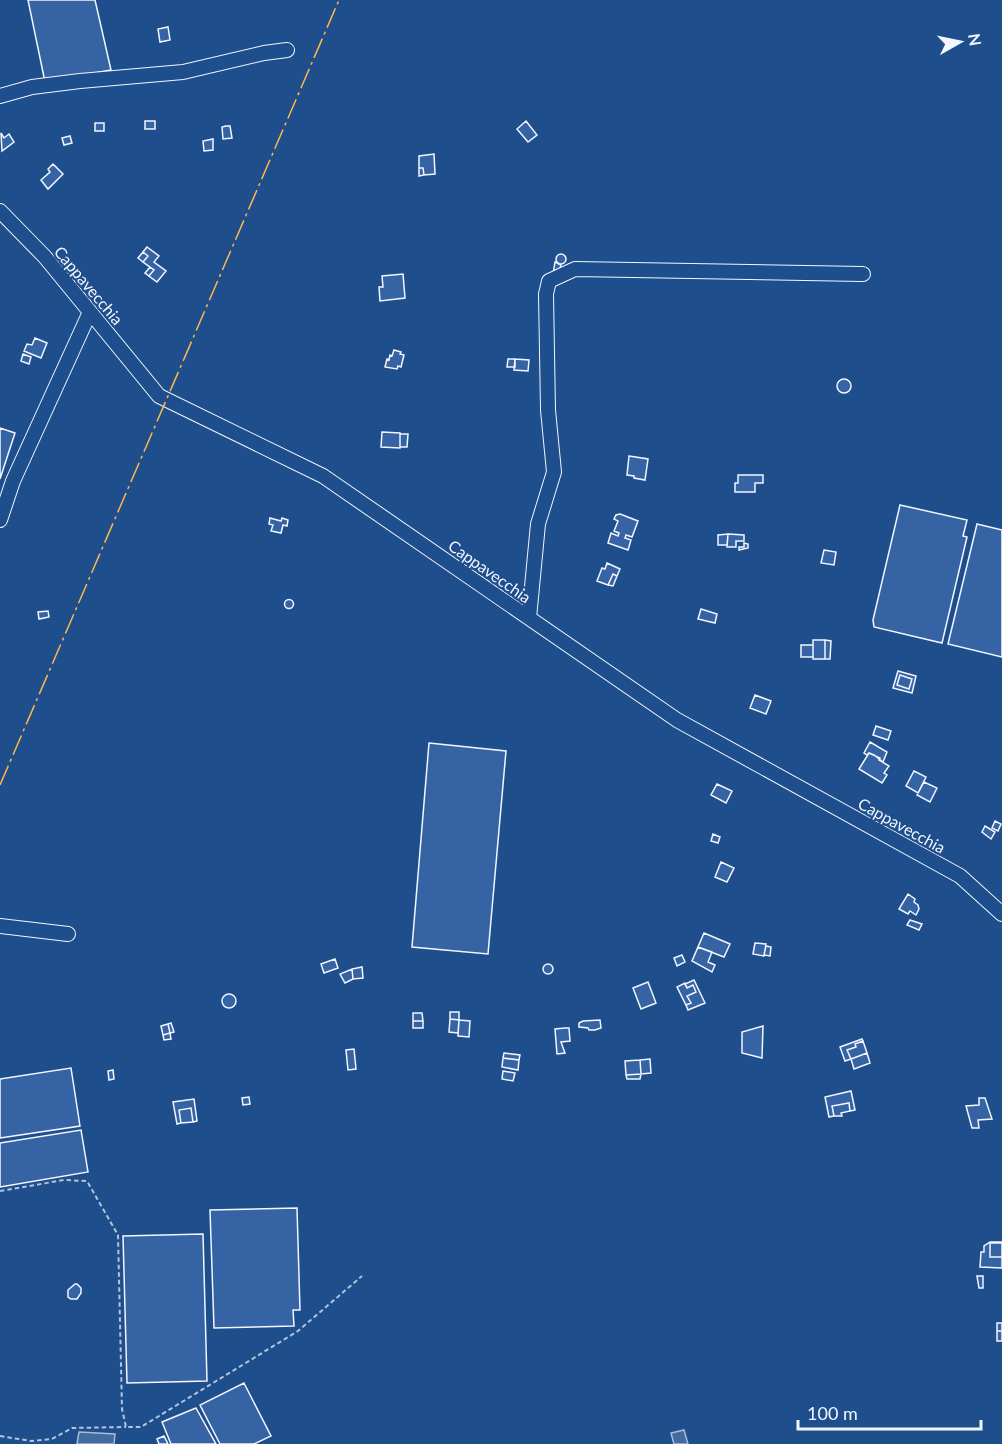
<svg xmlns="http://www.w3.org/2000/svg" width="1002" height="1444" font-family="Lato,sans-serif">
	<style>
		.water { fill: #446ba0; stroke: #a8bbd7; stroke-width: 1.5 }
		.building { fill: #3563a3; stroke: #f2f6ff; stroke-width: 1.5; fill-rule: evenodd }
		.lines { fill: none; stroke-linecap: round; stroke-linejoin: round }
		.minor-casing { stroke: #f2f6ff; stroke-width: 16 }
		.path { stroke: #b3c4dc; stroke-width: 2; stroke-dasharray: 4.5 3; stroke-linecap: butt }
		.minor { stroke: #1f4e8c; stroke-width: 14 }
		.power { stroke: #ffb74d; stroke-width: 1.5; stroke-dasharray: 21 4.5 3 4.5; stroke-linecap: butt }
		.labels { text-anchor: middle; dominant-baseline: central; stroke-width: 4.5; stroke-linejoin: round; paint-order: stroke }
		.street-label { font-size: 16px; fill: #f2f6ff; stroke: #1f4e8c }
	</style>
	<rect width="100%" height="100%" fill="#1f4e8c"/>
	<!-- water -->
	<path class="water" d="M684 1430 688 1444H674L671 1433Z
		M79 1432 115 1434 114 1444H77Z"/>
	<!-- building -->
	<path class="building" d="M28 0H95L111 70 45 82Z
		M168 27 170 40 160 42 158 29Z
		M145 121H155V129H145Z
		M526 121 537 135 528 142 517 129Z
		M95 123H104V131H95Z
		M226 126H230L232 138 223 139 222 127Z
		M1 133 4 138 9 134 14 142 2 151Z
		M70 136 72 143 64 145 62 138Z
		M213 139V150L204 151 203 141Z
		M434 154 435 174 424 175 423 168H419V156Z
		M53 164 63 174 48 189 41 180 50 172 48 169Z
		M419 168H423L424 175 419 176Z
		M147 247 159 256 154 262 166 271 157 282 149 276 154 270 143 262 148 256 143 252Z
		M143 252 148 256 143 262 138 258Z
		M556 259a5 5 0 1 1 10 0a5 5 0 1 1-10 0Z
		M555 262 561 265 560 269 553 274Z
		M150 267 154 270 149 276 145 273Z
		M403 274 405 298 380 301 379 287H383L382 276Z
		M35 338 47 343 41 358 24 351 27 344 32 345Z
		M394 350 401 352 400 354 404 355 401 367 398 366 397 369 385 367 387 359 389 360 390 355 392 356Z
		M23 354 31 357 29 364 21 361Z
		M508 359H515V367H507Z
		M515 359 529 360 528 371 514 370Z
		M837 386a7 7 0 1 1 14 0a7 7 0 1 1-14 0Z
		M0 428 15 433 0 479Z
		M382 432 400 433V448L381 447Z
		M400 434H408L407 447H400Z
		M629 456 648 459 645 480 634 478V476L627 475Z
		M738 475H763V483H755V492H735V483H738Z
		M900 505 967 520 963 536 967 537 942 643 874 627 873 620Z
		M620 514 638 521 632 537 626 535 625 538 631 540 628 550 608 543 611 533 618 536 619 533 614 531 618 521 614 519 616 515Z
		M270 518 281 521 282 518 288 520 287 526 283 525 281 533 271 531 273 525 269 524Z
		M977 524 1002 530V657L948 644Z
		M728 534 727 545H718V535Z
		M728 534 744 535V541H736V547H727Z
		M744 543 748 544V548L739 550V547H744Z
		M824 550 836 552 834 565 821 563Z
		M607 563 620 569 617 576 613 574 608 585 597 581 602 568 605 569Z
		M613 574 617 576 613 586 608 585Z
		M284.5 604a4.5 4.5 0 1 1 9 0a4.5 4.5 0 1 1-9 0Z
		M701 609 717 614 715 623 698 619Z
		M48 611 49 617 39 619 38 612Z
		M813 640H825V659H813Z
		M825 640 831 641 830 659H825Z
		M801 645H813V657H801Z
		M898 671 916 676 912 693 893 688ZM900 675 912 679 909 689 897 685Z
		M900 675 912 679 909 689 897 685Z
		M755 695 771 701 766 714 750 708Z
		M876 726 891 731 888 740 873 735Z
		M870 742 887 752 883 762 874 755 869 753 867 755 864 753Z
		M429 743 506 751 488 954 412 947Z
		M869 753 880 758 879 760 889 766 884 773 887 775 882 783 859 769Z
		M914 771 926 777 918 793 906 786Z
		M924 782 937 788 930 802 917 795Z
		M717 784 732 791 726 803 711 795Z
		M995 821 1001 824 998 831 992 828Z
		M985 826 995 832 991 839 982 832Z
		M713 834 720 837 718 843 711 841Z
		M721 862 734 868 727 882 715 877Z
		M908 894 915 899 914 902 918 905 919 909 916 915 910 911 908 914 899 909Z
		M910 920 922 924 919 930 907 925Z
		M704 933 730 944 724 957 698 947Z
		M755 943 766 944 764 956 753 954Z
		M766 946 771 947 770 956 764 955Z
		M698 947 712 952 708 962 715 965 712 972 692 961Z
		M682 955 685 962 677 966 674 958Z
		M335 959 338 968 324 973 321 964Z
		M543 969a5 5 0 1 1 10 0a5 5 0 1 1-10 0Z
		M362 967 363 978 353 979 352 969Z
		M352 969 353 979 345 983 340 974Z
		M694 980 705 1003 688 1010 686 1005 691 1003 687 996 696 992 693 985 687 988 685 984Z
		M648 982 656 1003 641 1009 633 988Z
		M685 983 687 988 693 985 696 992 687 996 691 1003 686 1005 677 987Z
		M222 1001a7 7 0 1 1 14 0a7 7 0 1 1-14 0Z
		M450 1012H459V1020L450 1019Z
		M413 1013H422L423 1021H413Z
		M450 1019 459 1020 458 1033 449 1032Z
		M459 1020 470 1021 469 1037 458 1036Z
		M600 1020 601 1028 595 1030H589L588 1028 579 1027V1023L583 1021Z
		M413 1021H423V1028H413Z
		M171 1023 174 1032 170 1033 168 1024Z
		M168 1024 170 1033 163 1035 161 1026Z
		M763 1026 762 1058 742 1053V1032Z
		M565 1028H569L570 1041 561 1042 565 1053 557 1054 555 1029Z
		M170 1033 171 1039 164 1040 163 1035Z
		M862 1039 863 1041 855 1044 856 1047 847 1050 851 1059 845 1061 840 1047Z
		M863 1041 867 1053 851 1059 847 1050 856 1047 855 1044Z
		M354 1049 356 1069 348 1070 346 1050Z
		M504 1053 520 1055 519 1060 503 1058Z
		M867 1053 870 1063 854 1069 851 1059Z
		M503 1058 519 1060 518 1070 502 1067Z
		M650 1059 651 1073 641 1074 640 1060Z
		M640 1060 641 1074 626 1075 625 1061Z
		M71 1068 80 1126 0 1138V1079Z
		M113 1070 114 1079 109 1080 108 1071Z
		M503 1071 515 1073 513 1081 502 1079Z
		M641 1074 640 1079H627L626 1075Z
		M851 1091 855 1110 850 1111 849 1103 832 1106 834 1116 829 1117 825 1097Z
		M249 1097 250 1104 243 1105 242 1098Z
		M979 1098H985L992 1119 978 1120 979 1128H972L966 1106 979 1105Z
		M194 1099 197 1121 193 1122 191 1108 179 1110 181 1123 177 1124 173 1102Z
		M849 1103 850 1111 841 1113 842 1116H834L832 1106Z
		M191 1108 193 1122 181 1123 179 1110Z
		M81 1130 88 1172 0 1187V1143Z
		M297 1208 300 1310H293L294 1326 214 1328 210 1210Z
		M203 1234 207 1381 127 1383 123 1236Z
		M990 1242H1002L990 1243V1257H1002V1268L980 1267 981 1252H984V1246Z
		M990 1243H1002V1257H990Z
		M977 1276H983V1288H979Z
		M75 1284H77L81 1288V1293L77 1299H71L68 1297V1290Z
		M997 1323H1002V1331H997Z
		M997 1331H1002V1341H997Z
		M244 1383 271 1436 254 1444H220L200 1405Z
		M196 1408 216 1444H171L162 1422Z
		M164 1436 168 1444H159L157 1439Z"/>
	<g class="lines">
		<defs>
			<path id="minor" d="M0 96 32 87 80 81 183 72 264 53 287 50
				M0 211 45 257 159 396 323 476 677 720 960 876 1002 914
				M0 520 13 481 90 312
				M529 618 538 524 554 472 548 410 546 294 549 281 575 269 863 274
				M0 926 68 934"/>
		</defs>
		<!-- minor casing -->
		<use href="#minor" class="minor-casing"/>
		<!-- path -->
		<path class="path" d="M0 1191 64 1180 87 1181 118 1235 122 1409 126 1427H141L298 1331 362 1276
			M0 1436 31 1441 52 1439 72 1428 126 1427"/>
		<!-- minor -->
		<use href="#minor" class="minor"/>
		<!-- power -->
		<path class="power" d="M0 785 339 0"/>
	</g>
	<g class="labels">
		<!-- street labels -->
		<g class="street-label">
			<text transform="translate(89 285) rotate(50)">Cappavecchia</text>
			<text transform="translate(490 571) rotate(35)">Cappavecchia</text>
			<text transform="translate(902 825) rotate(29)">Cappavecchia</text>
		</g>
	</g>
	<!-- north arrow -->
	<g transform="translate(960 42) rotate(81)" stroke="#1f4e8c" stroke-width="4.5" paint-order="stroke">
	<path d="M0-4.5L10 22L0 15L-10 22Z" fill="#f2f6ff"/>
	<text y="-9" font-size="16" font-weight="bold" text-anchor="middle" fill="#f2f6ff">N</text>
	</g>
	<!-- scale -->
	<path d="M798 1420v9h183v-9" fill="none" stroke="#f2f6ff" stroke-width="3"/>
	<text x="807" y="1420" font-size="18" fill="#f2f6ff" stroke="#1f4e8c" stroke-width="4.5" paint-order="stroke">100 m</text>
</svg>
